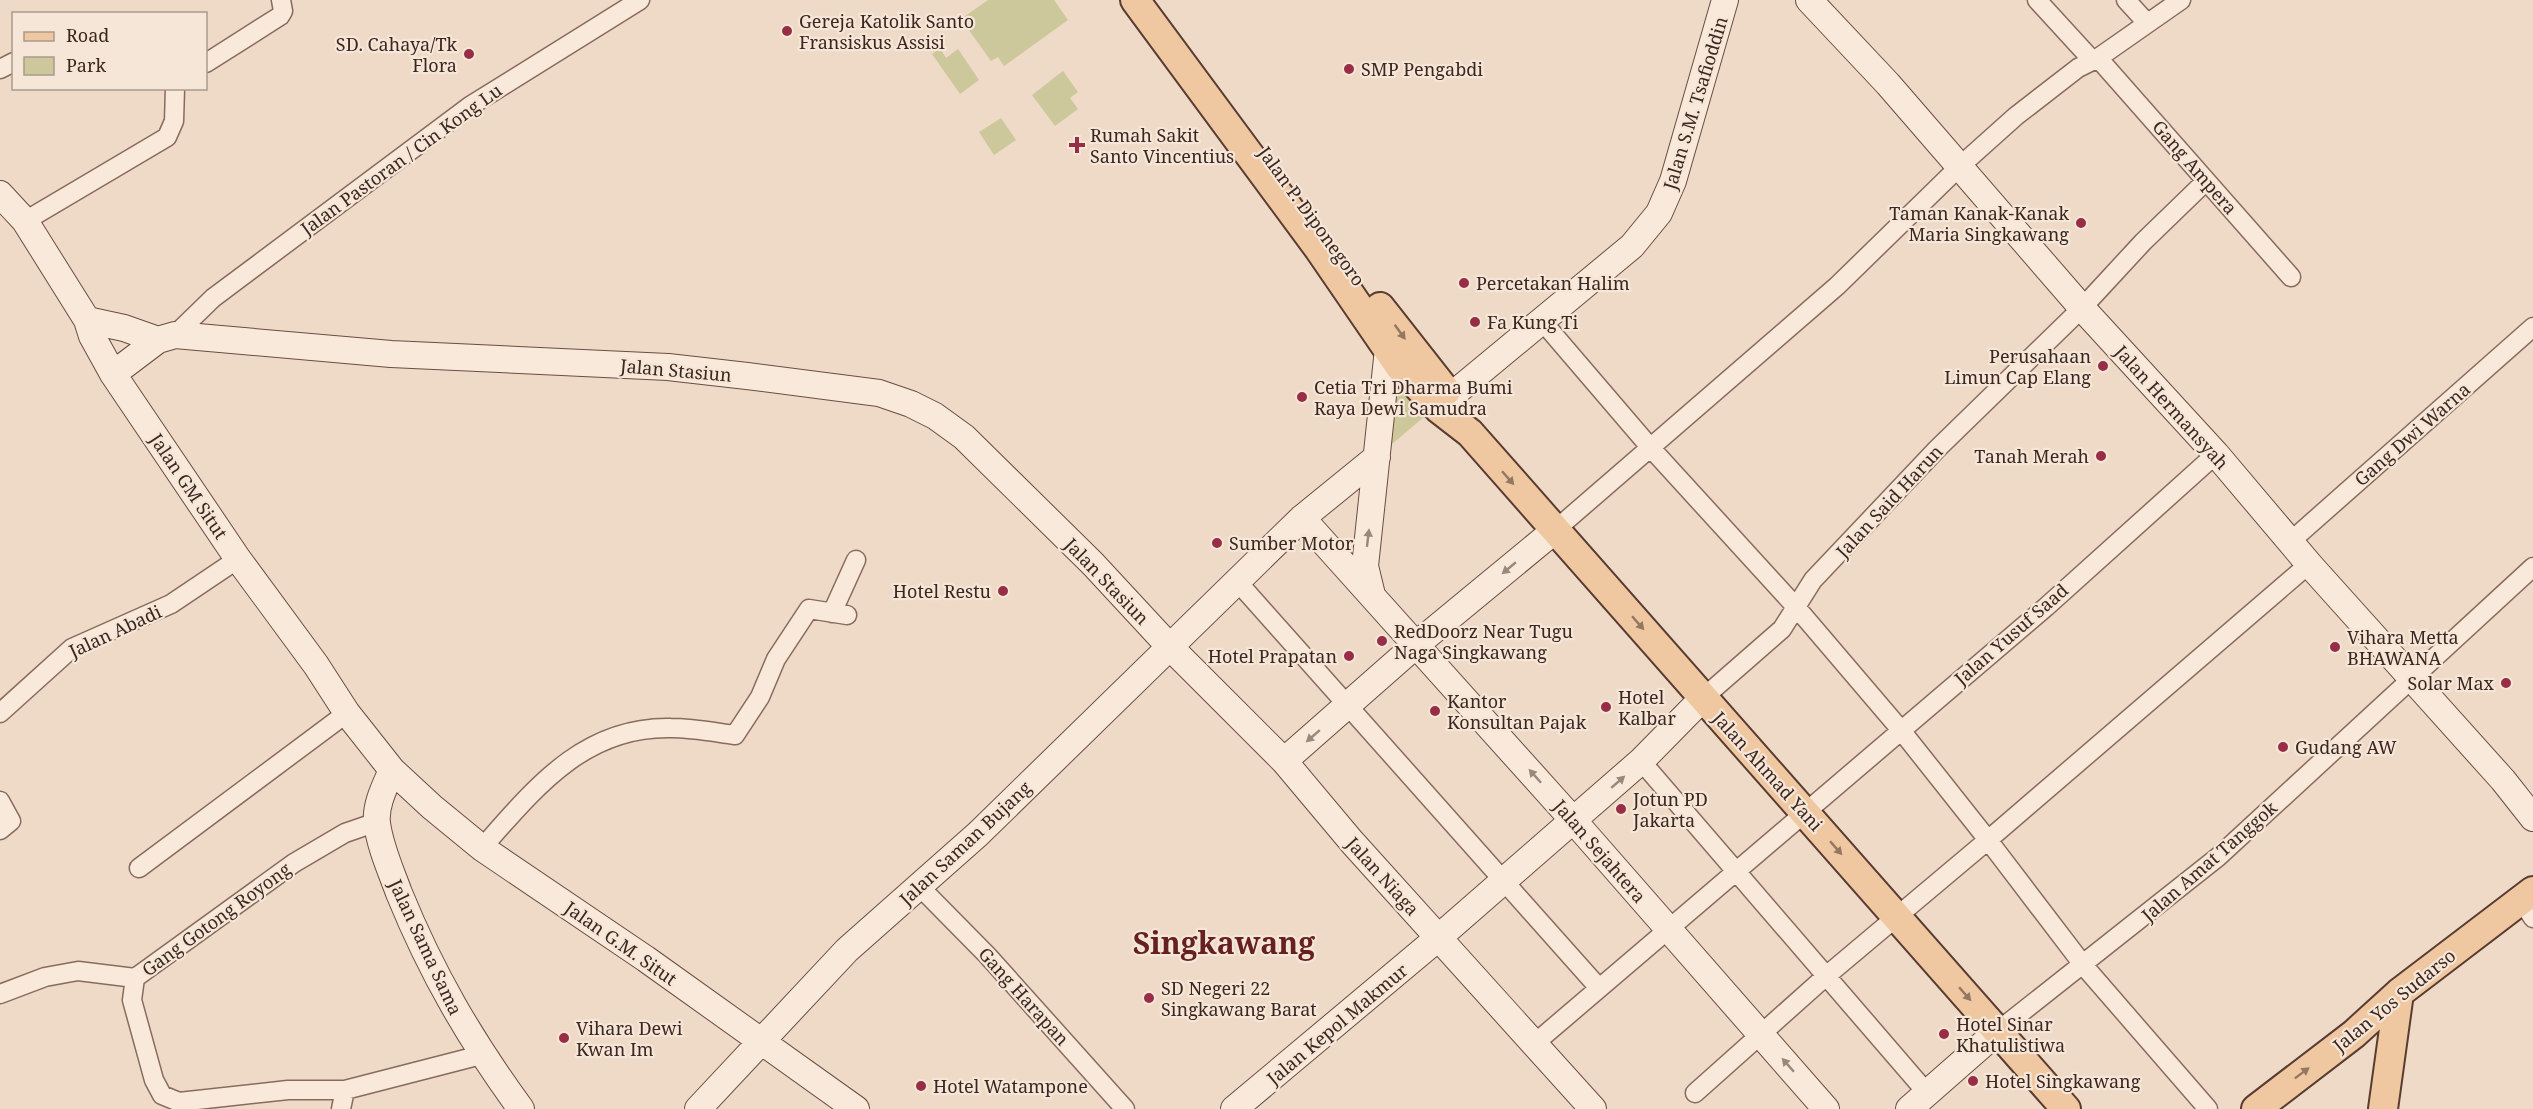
<svg xmlns="http://www.w3.org/2000/svg" width="2533" height="1109" font-family="'Noto Serif',serif">
	<style>
		.green { fill: #ccc89b }
		.lines { fill: none; stroke-linecap: round; stroke-linejoin: round }
		.street-casing { stroke: #896b5d; stroke-width: 21 }
		.secondary-casing { stroke: #6b4d40; stroke-width: 28 }
		.primary-casing { stroke: #583b31; stroke-width: 32 }
		.street { stroke: #f8e9db; stroke-width: 18 }
		.secondary { stroke: #f8e9db; stroke-width: 26 }
		.primary { stroke: #efc7a1; stroke-width: 28 }
		.oneway { fill: #947760 }
		.oneway2 { fill: #99887e }
		.poi-dot { fill: #972e45; stroke: #f5e6d7; stroke-width: 2 }
		.labels { text-anchor: middle; dominant-baseline: central; stroke-width: 4.5; stroke-linejoin: round; paint-order: stroke }
		.poi-label { font-size: 18px; fill: #3a2720; stroke: #f5e6d7; text-anchor: start }
		.street-label { font-size: 18px; fill: #3a2720; stroke: #f5e6d7 }
		.town-label { font-size: 30px; font-weight: bold; fill: #662020; stroke: #f5e6d7 }
	</style>
	<rect width="100%" height="100%" fill="#eedac7"/>
	<!-- green -->
	<path class="green" d="M988 0H1054L1068 20 1004 66 998 57 991 61 961 19Z
		M940 48 946 58 958 49 979 80 960 94 932 54Z
		M1063 71 1078 92 1070 98 1078 109 1055 126 1032 95Z
		M1001 118 1016 140 994 155 979 132Z
		M1396 383 1431 411 1385 450Z"/>
	<g class="lines">
		<defs>
			<path id="street" d="M2037 0 2092 60
				M2126 0 2147 23
				M2098 58 2291 277
				M206 63 280 16 283 11 281 0
				M0 69 14 62
				M25 221 167 137 174 121 175 88
				M1542 321 1649 446 1796 607 1900 729 1988 840 2309 564
				M175 335 213 298 470 106 640 0
				M1554 531 1837 286 1959 167 2016 116 2078 68 2098 58 2181 0
				M2291 541 2533 327
				M1236 580 1599 988
				M832 613 856 560
				M1703 698 1782 629 1813 580 1937 449 2082 308 2143 242 2206 181
				M0 713 72 648 171 604 238 559
				M1641 761 1927 1093
				M0 801 11 821 0 830
				M377 822 345 833 294 863 135 978 132 1000 154 1080 162 1095 179 1102 288 1090H345L481 1055
				M482 848C535 788 584 726 671 728 693 728 713 732 735 735L760 697 776 659 809 609 847 615
				M139 868 347 713
				M919 886 987 955 1125 1109
				M2521 900 2533 918
				M0 994 45 977 78 971 135 978
				M1998 1031 2218 857 2533 567
				M1534 1044 2046 607 2216 454
				M1695 1093 1825 977 1988 840 2084 966 2208 1109
				M341 1109 345 1090"/>
			<path id="secondary" d="M1809 0 1888 84 2082 308 2216 454 2309 564 2503 780 2533 818
				M0 194 25 221 87 320 92 336 113 374 238 559 316 665 347 713 392 770 432 807 482 848 646 959 856 1109
				M87 320 124 328 158 340 175 335 391 354 668 367 747 376 879 393 911 404 935 416 964 437 1093 564 1169 646 1284 761 1352 842 1593 1109
				M113 374 158 340
				M1451 396 1632 246 1659 213 1673 181 1725 0
				M1302 518 1573 820 1826 1109
				M1372 595 1365 566 1388 349
				M1284 761 1417 644 1554 531
				M392 770C385 786 375 805 377 823 380 847 391 871 399 893 432 974 470 1039 521 1109
				M698 1109 847 950 978 834 1302 518 1377 457
				M1234 1109 1438 938 1641 761 1703 698
				M1909 1109 1998 1031"/>
			<path id="primary" d="M1135 0 1319 249 1400 367 1439 409 1470 433 2066 1109
				M1380 307 1446 391
				M2256 1109 2354 1034 2399 993 2533 891
				M2383 1109 2399 993"/>
		</defs>
		<!-- street casing -->
		<use href="#street" class="street-casing"/>
		<!-- secondary casing -->
		<use href="#secondary" class="secondary-casing"/>
		<!-- primary casing -->
		<use href="#primary" class="primary-casing"/>
		<!-- street -->
		<use href="#street" class="street"/>
		<!-- secondary -->
		<use href="#secondary" class="secondary"/>
		<!-- primary -->
		<use href="#primary" class="primary"/>
	</g>
	<!-- one-way arrows -->
	<defs><path id="oneway-solid" d="M-6-.8H1V-3.2L6.5 0L1 3.2V.8H-6Z" transform="scale(1.5)"/></defs>
	<g class="oneway">
		<use href="#oneway-solid" transform="translate(1400 332) rotate(54)"/>
		<use href="#oneway-solid" transform="translate(1508 478) rotate(49)"/>
		<use href="#oneway-solid" transform="translate(1638 623) rotate(49)"/>
		<use href="#oneway-solid" transform="translate(1836 848) rotate(49)"/>
		<use href="#oneway-solid" transform="translate(1965 994) rotate(49)"/>
		<use href="#oneway-solid" transform="translate(2302 1073) rotate(-37)"/>
	</g>
	<g class="oneway2">
		<use href="#oneway-solid" transform="translate(1368 538) rotate(-83)"/>
		<use href="#oneway-solid" transform="translate(1509 568) rotate(140)"/>
		<use href="#oneway-solid" transform="translate(1313 736) rotate(139)"/>
		<use href="#oneway-solid" transform="translate(1535 776) rotate(-132)"/>
		<use href="#oneway-solid" transform="translate(1618 782) rotate(-41)"/>
		<use href="#oneway-solid" transform="translate(1788 1065) rotate(-131)"/>
	</g>
	<!-- markers -->
	<g class="poi-dot">
		<circle cx="787" cy="31" r="6"/>
		<circle cx="469" cy="54" r="6"/>
		<circle cx="1349" cy="69" r="6"/>
		<path d="M1074 136h6v6h6v6h-6v6h-6v-6h-6v-6h6z"/>
		<circle cx="2081" cy="223" r="6"/>
		<circle cx="1464" cy="283" r="6"/>
		<circle cx="1475" cy="322" r="6"/>
		<circle cx="2103" cy="366" r="6"/>
		<circle cx="1302" cy="397" r="6"/>
		<circle cx="2101" cy="456" r="6"/>
		<circle cx="1217" cy="543" r="6"/>
		<circle cx="1003" cy="591" r="6"/>
		<circle cx="1382" cy="641" r="6"/>
		<circle cx="2335" cy="647" r="6"/>
		<circle cx="1349" cy="656" r="6"/>
		<circle cx="2506" cy="683" r="6"/>
		<circle cx="1606" cy="707" r="6"/>
		<circle cx="1435" cy="711" r="6"/>
		<circle cx="2283" cy="747" r="6"/>
		<circle cx="1621" cy="809" r="6"/>
		<circle cx="1149" cy="998" r="6"/>
		<circle cx="1944" cy="1034" r="6"/>
		<circle cx="564" cy="1038" r="6"/>
		<circle cx="1973" cy="1081" r="6"/>
		<circle cx="921" cy="1086" r="6"/>
	</g>
	<g class="labels">
		<!-- poi labels -->
		<g class="poi-label">
			<text x="799" y="21">Gereja Katolik Santo<tspan x="799" dy="21">Fransiskus Assisi</tspan></text>
			<text x="457" y="44" text-anchor="end">SD. Cahaya/Tk<tspan x="457" dy="21">Flora</tspan></text>
			<text x="1361" y="69">SMP Pengabdi</text>
			<text x="1090" y="135">Rumah Sakit<tspan x="1090" dy="21">Santo Vincentius</tspan></text>
			<text x="2069" y="213" text-anchor="end">Taman Kanak-Kanak<tspan x="2069" dy="21">Maria Singkawang</tspan></text>
			<text x="1476" y="283">Percetakan Halim</text>
			<text x="1487" y="322">Fa Kung Ti</text>
			<text x="2091" y="356" text-anchor="end">Perusahaan<tspan x="2091" dy="21">Limun Cap Elang</tspan></text>
			<text x="1314" y="387">Cetia Tri Dharma Bumi<tspan x="1314" dy="21">Raya Dewi Samudra</tspan></text>
			<text x="2089" y="456" text-anchor="end">Tanah Merah</text>
			<text x="1229" y="543">Sumber Motor</text>
			<text x="991" y="591" text-anchor="end">Hotel Restu</text>
			<text x="1394" y="631">RedDoorz Near Tugu<tspan x="1394" dy="21">Naga Singkawang</tspan></text>
			<text x="2347" y="637">Vihara Metta<tspan x="2347" dy="21">BHAWANA</tspan></text>
			<text x="1337" y="656" text-anchor="end">Hotel Prapatan</text>
			<text x="2494" y="683" text-anchor="end">Solar Max</text>
			<text x="1618" y="697">Hotel<tspan x="1618" dy="21">Kalbar</tspan></text>
			<text x="1447" y="701">Kantor<tspan x="1447" dy="21">Konsultan Pajak</tspan></text>
			<text x="2295" y="747">Gudang AW</text>
			<text x="1633" y="799">Jotun PD<tspan x="1633" dy="21">Jakarta</tspan></text>
			<text x="1161" y="988">SD Negeri 22<tspan x="1161" dy="21">Singkawang Barat</tspan></text>
			<text x="1956" y="1024">Hotel Sinar<tspan x="1956" dy="21">Khatulistiwa</tspan></text>
			<text x="576" y="1028">Vihara Dewi<tspan x="576" dy="21">Kwan Im</tspan></text>
			<text x="1985" y="1081">Hotel Singkawang</text>
			<text x="933" y="1086">Hotel Watampone</text>
		</g>
		<!-- street labels -->
		<g class="street-label">
			<text transform="translate(1695 103) rotate(-73)">Jalan S.M. Tsafioddin</text>
			<text transform="translate(401 159) rotate(-36)">Jalan Pastoran / Cin Kong Lu</text>
			<text transform="translate(2195 167) rotate(49)">Gang Ampera</text>
			<text transform="translate(1312 216) rotate(54)">Jalan P. Diponegoro</text>
			<text transform="translate(676 370) rotate(5)">Jalan Stasiun</text>
			<text transform="translate(2172 407) rotate(48)">Jalan Hermansyah</text>
			<text transform="translate(2412 434) rotate(-41)">Gang Dwi Warna</text>
			<text transform="translate(189 486) rotate(56)">Jalan GM Situt</text>
			<text transform="translate(1889 501) rotate(-47)">Jalan Said Harun</text>
			<text transform="translate(1107 581) rotate(46)">Jalan Stasiun</text>
			<text transform="translate(115 631) rotate(-25)">Jalan Abadi</text>
			<text transform="translate(2011 634) rotate(-41)">Jalan Yusuf Saad</text>
			<text transform="translate(1768 771) rotate(48)">Jalan Ahmad Yani</text>
			<text transform="translate(965 843) rotate(-43)">Jalan Saman Bujang</text>
			<text transform="translate(1600 851) rotate(49)">Jalan Sejahtera</text>
			<text transform="translate(2209 861) rotate(-41)">Jalan Amat Tanggok</text>
			<text transform="translate(1383 876) rotate(48)">Jalan Niaga</text>
			<text transform="translate(216 919) rotate(-36)">Gang Gotong Royong</text>
			<text transform="translate(621 943) rotate(35)">Jalan G.M. Situt</text>
			<text transform="translate(426 947) rotate(65)">Jalan Sama Sama</text>
			<text transform="translate(1024 996) rotate(48)">Gang Harapan</text>
			<text transform="translate(2394 1000) rotate(-39)">Jalan Yos Sudarso</text>
			<text transform="translate(1337 1024) rotate(-40)">Jalan Kepol Makmur</text>
		</g>
		<!-- town labels -->
		<g class="town-label">
			<text x="1224" y="942">Singkawang</text>
		</g>
	</g>
	<!-- legend -->
	<rect x="12" y="12" width="195" height="78" fill="#f5e6d7" stroke="#aa9a8e" stroke-width="1.5"/>
	<rect x="24" y="32" width="30" height="9" fill="#efc7a1" stroke="#aa9a8e" stroke-width="1.5"/>
	<text x="66" y="42" font-size="18" fill="#3a2720">Road</text>
	<rect x="24" y="57" width="30" height="18" fill="#ccc89b" stroke="#aa9a8e" stroke-width="1.5"/>
	<text x="66" y="72" font-size="18" fill="#3a2720">Park</text>
</svg>
